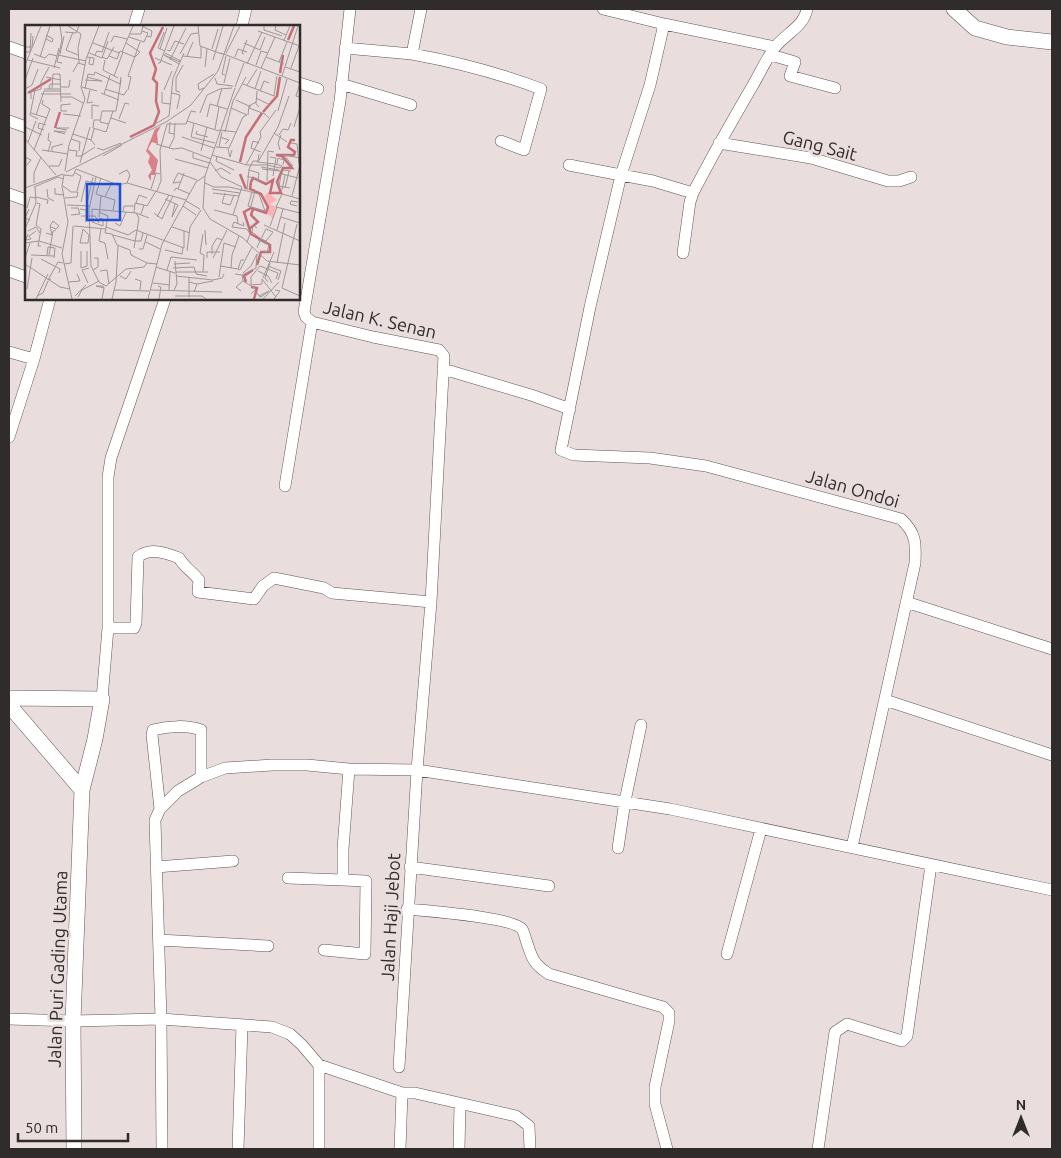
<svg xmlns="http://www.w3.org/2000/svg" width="1061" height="1158" font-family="Ubuntu,sans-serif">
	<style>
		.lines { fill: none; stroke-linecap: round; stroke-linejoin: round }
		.minor-casing { stroke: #5f5455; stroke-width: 12 }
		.tertiary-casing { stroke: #5f5455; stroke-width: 16 }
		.minor { stroke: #fff; stroke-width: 11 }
		.tertiary { stroke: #fff; stroke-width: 15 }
		.labels { text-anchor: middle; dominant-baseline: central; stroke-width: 5; stroke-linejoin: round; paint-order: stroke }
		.street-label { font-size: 18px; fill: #302c2c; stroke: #e9dddd }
		.inset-river { fill: none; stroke: #c46f78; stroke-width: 2.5 }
		.inset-road { fill: none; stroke: #9f9696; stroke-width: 1 }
		.view { fill: #1d4ed8; fill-opacity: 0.15; stroke: #1d4ed8; stroke-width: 2.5 }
		.inset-edge { fill: none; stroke: #302c2c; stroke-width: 2.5 }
	</style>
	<rect width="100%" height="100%" fill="#e9dddd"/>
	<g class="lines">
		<defs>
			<path id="minor" d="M350 9 340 101 304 312 306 317 312 322 373 337 439 350 444 356 431 602 417 770 399 1067
				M421 9 412 54C456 62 499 73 541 89L524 150 501 141
				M603 9 664 24 775 47
				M807 9C804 26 787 33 776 46 767 57 760 73 753 85 732 121 712 156 693 193L653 181 621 175 590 307 561 450 574 455 650 458 706 466 901 519C916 533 916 543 915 563L852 847
				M134 26 139 9
				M242 26 246 9
				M9 47 26 53
				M345 48 412 54
				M771 55 795 62 790 76 835 88
				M299 83 318 89
				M341 84 411 105
				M9 121 26 127
				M719 143 811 158 888 181H899L911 177
				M569 165 621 175 650 85 664 24
				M9 194 26 200
				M683 253 690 202 693 193
				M9 271 26 277
				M9 352 34 359
				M443 369 531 395 570 409
				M9 437 34 359 50 299
				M285 486 312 322
				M906 602 1052 649
				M108 628H134L136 623 138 557C150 547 166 553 179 558 184 567 192 571 199 580L198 592 254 599 263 586 274 578 324 588 332 593 431 602
				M102 699 108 628V477L111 458 165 299
				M885 700 1052 755
				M160 809 152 735 153 730C168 726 187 725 201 730V777
				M618 848 625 801 641 725
				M156 867 233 861
				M410 867 549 886
				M288 878 343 880
				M407 909C426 911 512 917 522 929 524 932 525 937 526 940 532 958 533 964 549 974L663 1007 669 1013V1021L655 1087V1104L667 1149
				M159 940 268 946
				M324 950 365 954 366 881 343 880V849L349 769
				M727 954 761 829
				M9 1019 73 1021 161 1019 272 1027 290 1034 302 1045 319 1065 402 1093 400 1149
				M319 1065V1149
				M402 1093H415L516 1116 529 1126 530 1149
				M162 1149 161 1019 155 820 160 809 178 791 201 777 225 768 272 765H307L349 769 417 770 670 809 1052 890
				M238 1149 242 1025
				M459 1149 460 1104
				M818 1149 835 1032 847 1024 902 1041 907 1036 931 865"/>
			<path id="tertiary" d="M954 9 975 28 1007 37 1052 42
				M9 698 102 699 95 739 82 790 73 1021 74 1149
				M9 705 82 790"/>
		</defs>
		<!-- minor casing -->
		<use href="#minor" class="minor-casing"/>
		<!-- tertiary casing -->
		<use href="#tertiary" class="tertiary-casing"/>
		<!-- minor -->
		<use href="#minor" class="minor"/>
		<!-- tertiary -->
		<use href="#tertiary" class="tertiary"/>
	</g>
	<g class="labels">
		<!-- street labels -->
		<g class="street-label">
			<text transform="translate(820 145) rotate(14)">Gang Sait</text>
			<text transform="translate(380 319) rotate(13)">Jalan K. Senan</text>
			<text transform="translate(853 488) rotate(16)">Jalan Ondoi</text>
			<text transform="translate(390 917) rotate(-87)">Jalan Haji Jebot</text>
			<text transform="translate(57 969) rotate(-88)">Jalan Puri Gading Utama</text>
		</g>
	</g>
	<!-- overview -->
	<g transform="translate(25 25)">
		<rect width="275" height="275" fill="#e9dddd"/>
		<path d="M243 167 252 175 245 179 251 182 248 193 242 189 244 182 239 172Z" fill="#fbb3b8"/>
		<path d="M136 101 132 108 133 119 127 117 123 124 133 135 130 150H126V156L123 151 127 145 123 137 125 131 121 126 130 104Z" fill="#d8818a"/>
		<path class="inset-river" d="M263 15 269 1M255 48 258 30M3 68 26 54M238 87 252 71 255 52M30 103 35 87M105 112 129 100 134 87 131 76 132 58 128 54 131 44 125 28 138 2M215 137 221 112 237 88M215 149 221 164M224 204 233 197 226 190 228 184M232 240 236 227H245V220L226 209 219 187 226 183 241 188 243 182 236 169 225 164 226 157 228 153 241 159 248 155 245 168H256L252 157 258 143H267L257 131 251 130H269L270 127 263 122 266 115H270M221 257 219 251 228 245M226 262 232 263 229 274"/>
		<path class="inset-road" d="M35 1 37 15 32 37 37 38M43 1 56 9 53 23 54 38M117 1 127 6 126 12 122 11M173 1 175 21 197 29M239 1V5L257 11M251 1 250 5 261 10M233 6 275 21M40 7 51 8 54 1M48 7 41 25 53 30M139 7 133 23 140 26M105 9H116L118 1M21 10 28 14 27 17 21 14M104 12 119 17 123 8 117 6M259 15 265 1M86 17 89 11 102 14M68 18 94 28M101 18 115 27 110 32M219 18 235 25 240 12M0 22H7L8 11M135 24 142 3M187 24 193 4M142 25 145 26 150 16 159 19M0 27H5L6 8M97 27 108 1M64 28 77 33 83 16M140 28 156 36M196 28 275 58M201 28 215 1M9 29 20 33 24 29 32 31M35 29 39 11M155 29 166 9 173 8M219 29 217 28 222 15M33 30 61 36M70 30 72 26 77 27 84 7M139 30 154 39M139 30 155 37M84 31 92 34 95 26 110 32M158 31 176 33V22M162 31 168 17M15 32 25 1M62 32 69 33 68 40 64 39 65 33M77 32 82 34 89 22M210 32 213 24 222 27M241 32 259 39M130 33 147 40M3 35 35 43M80 35 78 45 93 53M145 35 161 3M188 35 198 1M254 37 262 17M133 38H135L149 1M222 39 237 7M0 40 16 1M231 40 236 26 243 28M180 42 182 24M260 42 275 47M29 43 34 23M236 43 250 12M266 43 274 21M48 47 53 38 60 40M70 47 95 59 96 52M200 50 197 49 201 31M89 51 98 27M103 51 115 17M257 51 273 1M21 52 36 55M62 52 77 56M190 53 192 59 208 61M0 55 8 33M60 55 77 56M16 57 24 42M199 58 205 33M275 58 271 71 275 72M218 59 249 71 252 51M222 60 232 44M36 62H44L45 55M57 62 72 66M210 62 219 38M179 63 174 65 173 59 189 49M0 64 7 60 13 44M19 64H36M24 64 25 59H36M27 64 28 49H35L36 77M60 64 63 49 69 50 70 47M80 64 99 70 102 65M230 64 236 46M10 65 5 90 13 94M65 65 62 78 68 77M103 65 106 52 103 51M139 65 147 46M19 66H36M232 66 231 79 234 82M235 66 239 56 244 58M137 67V78L146 79M155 67 151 66V53L158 40M76 68 94 75M147 68 155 70 152 84M16 69H46M79 69 85 50M36 72H47L58 78M231 73 245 80M6 74V67L16 64V57M211 75 226 82M208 76 221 52M192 81 197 63M206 83 222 90M224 83 240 89 244 93M42 86H36V80L46 79M77 86H91L96 55M77 86 75 97 84 99M253 86 262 54M6 88 22 93M175 88 182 70 195 64 207 63M38 89 56 91M11 90 19 66M223 90 224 81 231 77M182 92 185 79 202 84M86 93 101 98M67 94V80L74 81M94 94 100 78 104 79M75 95H69L68 103 81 107 88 86M162 96 194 106M145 97 144 108 149 109M169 98 166 112 190 118M130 99 144 91 148 53 159 28M0 102 17 110M269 102 275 82M69 104 66 115 70 120M190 104 194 82M19 105 13 103 14 98 21 100M42 105 31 103H44M194 105 211 107M172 106 171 109 183 112M200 107 208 76M249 108 262 117M40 109 29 106 41 107M48 109 66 115M254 110 258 104 263 105 266 98M157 112 189 123M195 112 204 115 200 119M0 114 31 150M46 114 55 117 54 126M3 117 11 96M234 118 228 116 226 123 236 127M266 118 272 119 274 139M131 119 148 124 157 123 186 134M191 122 204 123 218 92 222 90M194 122 197 107M72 123 78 125 96 118M144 123 149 113 150 98M203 124 205 132 207 125M9 125 25 84 17 79 18 75M17 125 43 129M44 125 52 126 51 131H57M255 125 253 118 256 110M27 126V122L38 119M176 126 182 102M23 127 26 117 23 115 24 108M168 128V133L185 138M187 130 222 140H242L255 143M56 131 70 122M78 131 97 120M192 131 191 136 209 145M0 132 6 135 0 142M245 132 251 133 248 151M150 134 183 143M185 137 196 152 217 162 208 190M232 137 250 139 257 141 255 143M233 137 253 102 264 71M55 138 65 102M252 139 253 133 259 135 258 140M221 140 236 112 235 107 251 85M24 141H34L37 134M268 141 259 130 275 133M236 142 254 145M51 144 93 160 102 158 161 175M237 144 255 146M224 145 234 148 233 155M40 146 44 120 60 74 56 62 61 34 74 1M190 146 196 143 206 149M266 146 258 145 257 149 273 153M41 147 141 97 166 80 193 46 209 1M50 148 56 151 52 166M153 148 148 158 155 157M153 148 172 155M39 149 37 161 43 197 37 229 47 274M94 149 102 145 105 150 102 158M39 150 48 151 51 144M256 150 254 161 265 163M180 151 178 183 185 194 218 213 242 236 275 240M222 151 238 157M71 152 64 184 66 241 74 257 81 261M76 153 71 169 90 175 88 185M242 156 243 126 249 127M9 158V148L16 132M180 158 189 162H204L222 166 234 169 240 186 223 181 227 167M38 161 46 167H53M9 162 33 152 38 154M0 163 38 149M30 163V169L39 170M260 163 264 146M22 164 23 173 29 176M126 164 131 148 135 149M153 164 159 148M187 164 215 168M222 165 224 144 228 136H233L234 129M257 165 260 150M132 166 136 156 135 125 142 99H161L166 86 171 87M149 166 151 163 165 169M188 168 214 171M200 168 197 178 205 180 209 170M267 171 275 140M11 172 23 175 22 179M80 172 87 157M40 173 52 172 53 167M140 174 153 180 147 192 150 179M275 174 257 169 251 182 275 188M161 176 175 184M56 177 61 156 69 158M12 178 15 179 11 200 16 204 13 221H16M62 178 68 152M111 178 114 170 122 173M42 180 65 181M158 181 171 190M226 181 230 166M272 181 265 179 266 176 273 177M2 183 5 172 11 173M46 183H53L55 189 46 190M4 184 0 193 5 195M55 184 61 185V197M67 184 111 188 124 193M67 184V197L78 201V194L74 193M141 185 148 171M189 185 212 191 213 199M74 187 83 191 80 208 87 209 92 220 105 225 106 230 122 238 132 239M98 187 99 181H109M109 188 110 178 119 180M129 188 137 194 141 185M116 189 119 180 122 181 131 166M56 191H70L74 198M74 192 76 171M132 192 144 170M256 192 275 198M218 197 219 201 209 197 207 202 222 204 225 209 222 217M90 198 95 201 101 187M272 199 257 263 275 271M239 200 275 216M25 201 28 196 34 201 31 204 26 202M49 201 81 204M245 201 252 182M81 202 103 210 111 205M147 202 165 208M232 203 228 200 227 207 236 214 241 216 248 207 241 204 232 222 233 223M0 204 11 178 10 162M58 204 64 210 63 218H55ZM76 204 74 216 80 218 83 234M111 205 159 223V206M180 205 181 220M252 205 258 184M3 206 11 202 15 208M21 208 27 210 25 201M3 209 1 215 6 214 4 211 11 206M88 210 110 216H116L118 208M233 215 244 220 242 227 239 226M121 217 135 224M0 218 14 216 37 223M109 223 114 193 111 188M114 224H118L122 210M140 225 157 229 158 223M56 226V243L62 241V226M162 226 165 202 176 185M187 229V221L192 213 197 215M6 230 29 231M22 230 23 222 30 223 29 233M24 230 28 206 31 205M0 233 5 218M182 233V227H195M188 233 202 205M16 234 35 244 34 248M252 238 260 198M0 239 35 262 45 264M39 239 46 238 48 201M149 239 165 238M195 241 213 244 216 235H219M243 241 256 246 253 255M131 242 150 248M148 243 169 242 171 249 182 251M206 243 207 230 214 211M213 244 215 245 227 222M68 245 73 242V233H69M142 245 146 232 172 235M75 246 82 245 84 259M233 246 243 251 247 258M151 247H183M178 247 179 230 175 228 178 209M218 248 226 241 232 229M210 249 217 250 231 243 232 229M95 251 101 254 106 246M151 251 188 255 197 253 199 249M194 252 199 218 211 222M238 253 249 227M26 254 23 255 33 237 38 238M110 254 116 256 115 265M237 254V259L226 260V252L235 241 253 248 251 254M237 254 251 272M218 256 231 264 226 269M44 257 55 256 52 249M164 257 172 259 169 267M243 257 240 253 245 238M63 258 57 245 64 243M128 258 145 260M172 259 188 256M81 261 101 244 119 242 122 238M133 261 136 262 134 274M2 264 7 233M89 265 124 266M126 265 197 267M144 265 145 246M149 265 152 259 150 236M216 266 211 262 218 256 217 250M232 268 233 269 234 271 236 272 244 266 234 271M12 271 18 268 23 256M50 271 61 260M150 271H177L181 274M53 272 57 265 74 256M164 272V252M11 274 23 249M77 274 79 263 78 261H71L79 263M87 274 91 257 93 221M123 274 137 219 171 157 180 151 210 63M238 274 254 257M249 274 255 266 250 265"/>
		<path class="view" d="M62 159H95V195H62Z"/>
		<rect width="275" height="275" class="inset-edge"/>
	</g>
	<!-- border -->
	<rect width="1061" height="1158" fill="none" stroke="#302c2c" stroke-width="20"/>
	<!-- north arrow -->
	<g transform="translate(1021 1118)" stroke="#e9dddd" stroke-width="4" paint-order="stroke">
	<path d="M0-4L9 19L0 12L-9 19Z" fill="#302c2c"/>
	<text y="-8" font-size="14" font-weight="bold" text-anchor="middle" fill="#302c2c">N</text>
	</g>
	<!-- scale -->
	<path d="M18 1133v8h110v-8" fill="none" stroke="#302c2c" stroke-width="2.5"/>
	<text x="25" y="1133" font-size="15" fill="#302c2c" stroke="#e9dddd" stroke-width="4" paint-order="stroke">50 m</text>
</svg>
